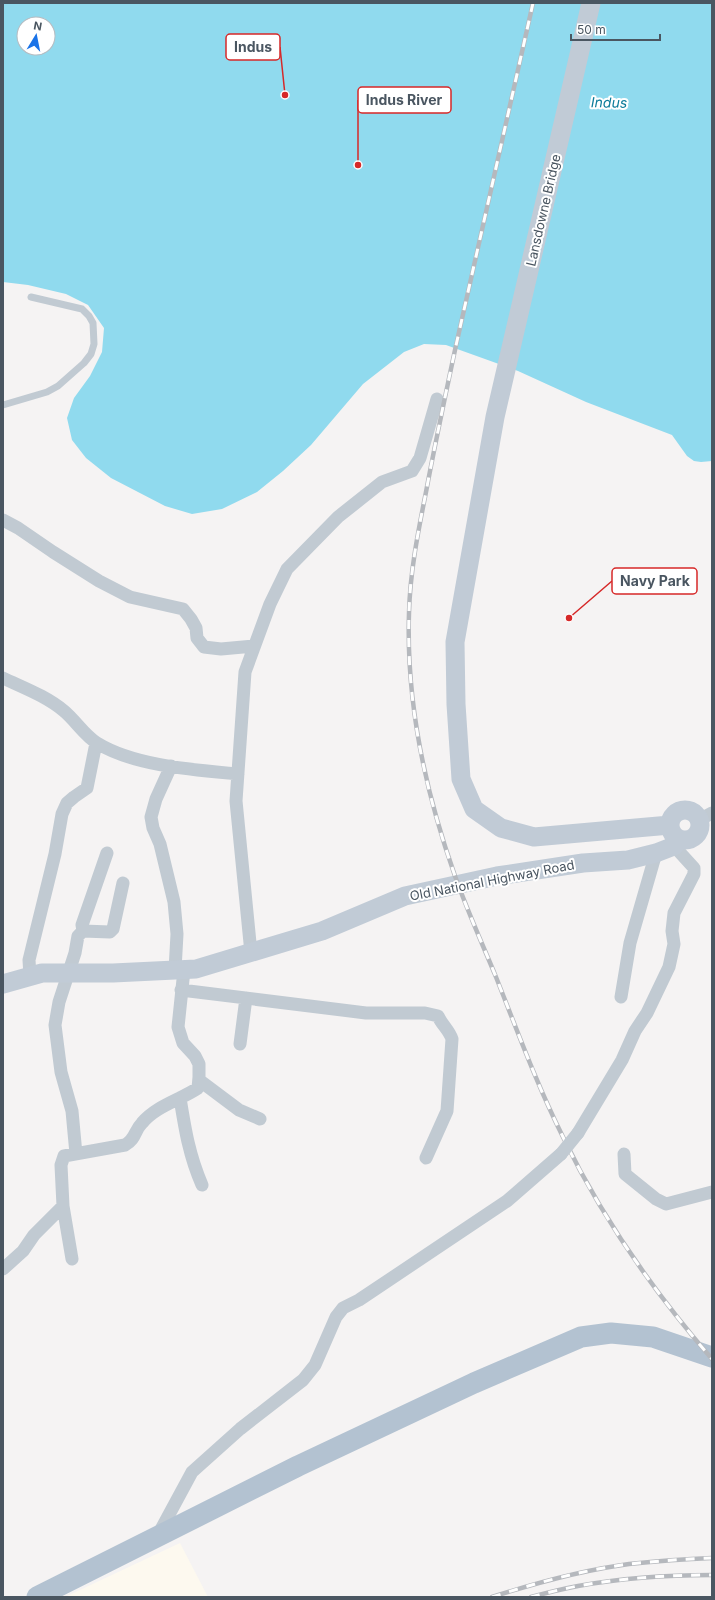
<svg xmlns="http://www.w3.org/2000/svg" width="715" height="1600" font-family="Inter,sans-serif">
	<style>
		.commercial { fill: #fdf9ef }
		.water { fill: #90daee; fill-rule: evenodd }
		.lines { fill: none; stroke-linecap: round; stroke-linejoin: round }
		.service { stroke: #c1cad2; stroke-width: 7 }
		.minor { stroke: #c1cad2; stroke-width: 13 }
		.secondary { stroke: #c1cbd6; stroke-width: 19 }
		.primary { stroke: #b3c2d1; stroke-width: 21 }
		.rail-casing { stroke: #b5b8bd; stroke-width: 4.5 }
		.rail { stroke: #fff; stroke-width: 3; stroke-dasharray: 9; stroke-linecap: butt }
		.minor-bridge { stroke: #c1cad2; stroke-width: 13 }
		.labels { text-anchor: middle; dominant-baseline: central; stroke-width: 4; stroke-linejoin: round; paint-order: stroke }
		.street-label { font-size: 13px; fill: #4a5661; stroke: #fff }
		.water-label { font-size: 14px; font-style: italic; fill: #0c7c9b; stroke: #fff }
		.leader { fill: none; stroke: #d62828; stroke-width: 1.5 }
		.callout-dot { fill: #d62828; stroke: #fff; stroke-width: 1.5 }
		.callout { fill: #fff; stroke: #d62828; stroke-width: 1.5 }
		.callout-label { font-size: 14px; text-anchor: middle; font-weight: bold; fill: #4a5661 }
	</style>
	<rect width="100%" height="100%" fill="#f5f3f3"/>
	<!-- commercial -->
	<path class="commercial" d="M180 1543 208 1597H65Z"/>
	<!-- water -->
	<path class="water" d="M3 3H712V461L701 462 694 461 687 456 672 435 586 402 518 371 446 345 424 344 404 352 363 384 311 445 283 471 257 492 222 509 192 514 165 506 111 478 86 458 72 440 67 418 74 398 90 376 102 352 104 328 88 305 66 294 28 285 3 282ZM24 24H48V48H24Z"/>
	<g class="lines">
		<!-- service -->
		<path class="service" d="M3 405 47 392 58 386 84 363 91 354 94 344 93 323 89 316 82 309 31 297"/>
		<!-- minor -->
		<path class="minor" d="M3 520 18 528 53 552 99 581 130 597 183 609 191 619 196 628 197 638 204 647 221 649 254 646
			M3 678C24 688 46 696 64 711 75 720 85 736 97 743 134 766 195 770 238 774
			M171 766 156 799 151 817 153 828 160 844 174 902 177 934 175 970
			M699 820 712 813
			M83 931 82 925 107 853
			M251 953 236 801 245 672 270 604 287 569 338 517 382 482 412 471 420 458 437 399
			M30 976 29 960 55 854 62 814 67 803 74 797 87 788 96 743
			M181 990 366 1013H425L438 1016C442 1025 449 1030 452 1039L447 1111 426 1158
			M621 997 630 943 656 853
			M240 1044 246 998
			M199 1080 239 1110 260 1119
			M180 1098C185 1129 189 1155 202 1185
			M578 1133 622 1060 635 1031 647 1013 669 967 674 944 672 931 674 913 694 874V868L674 846
			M76 1154 72 1111 61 1072 55 1025 59 1002 75 953 78 936 83 931 110 932 113 929 123 883
			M624 1154 625 1174 656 1199 666 1204 712 1192
			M63 1206 72 1259
			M3 1269 23 1251 34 1235 63 1206 61 1165 64 1156 125 1145C136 1139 134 1131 142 1123 156 1106 180 1100 198 1088L199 1077V1064L195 1056 183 1043 178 1027 184 970
			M158 1535 192 1472 240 1429 303 1380 315 1365 336 1317 343 1308 359 1300 507 1201 561 1154"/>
		<!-- secondary -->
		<path class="secondary" d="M591 3 495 417 455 642 456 704 461 779 474 809 501 828 534 837 670 825
			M670 825a15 15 0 1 1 30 0a15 15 0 1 1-30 0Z
			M3 984 42 973H113L196 969 322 931 405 896 497 876 583 863 628 860 656 853 674 846 679 839"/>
		<!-- primary -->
		<path class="primary" d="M37 1597 298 1466 474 1383 581 1337 611 1333 653 1337 712 1357"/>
		<defs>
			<path id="rail" d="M533 3C507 119 481 234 455 350 445 397 435 444 426 492 418 532 410 572 409 613 406 703 425 791 455 876 467 910 482 943 496 977 517 1030 537 1085 563 1137 602 1218 654 1292 712 1359
				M492 1597C536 1583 583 1570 629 1564 657 1561 684 1559 712 1558
				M531 1597C546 1593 562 1589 578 1586 622 1578 667 1575 712 1575"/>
		</defs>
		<!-- rail casing -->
		<use href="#rail" class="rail-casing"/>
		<!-- rail -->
		<use href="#rail" class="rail"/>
		<!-- minor-bridge -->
		<path class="minor-bridge" d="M561 1154 578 1133"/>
	</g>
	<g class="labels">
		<!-- street labels -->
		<g class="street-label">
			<text transform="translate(543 210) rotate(-77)">Lansdowne Bridge</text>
			<text transform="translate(492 880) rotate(-11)">Old National Highway Road</text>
		</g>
		<!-- water labels -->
		<g class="water-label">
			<text transform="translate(609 102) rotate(1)">Indus</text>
		</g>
	</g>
	<!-- callouts -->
	<path class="leader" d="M285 95L280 47M358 165L358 100M569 618L612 581"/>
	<g class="callout-dot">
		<circle cx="285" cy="95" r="4"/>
		<circle cx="358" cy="165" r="4"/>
		<circle cx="569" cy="618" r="4"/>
	</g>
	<g class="callout">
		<rect x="226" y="34" width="54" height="26" rx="4"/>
		<rect x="358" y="87" width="93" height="26" rx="4"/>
		<rect x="612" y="568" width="85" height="26" rx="4"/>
	</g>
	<g class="callout-label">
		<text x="253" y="52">Indus</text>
		<text x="404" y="105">Indus River</text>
		<text x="655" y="586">Navy Park</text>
	</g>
	<!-- border -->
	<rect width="715" height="1600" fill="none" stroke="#4a5661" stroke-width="8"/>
	<!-- north arrow -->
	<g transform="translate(36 36) rotate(10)"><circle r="19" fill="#ffffff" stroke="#b7bbc0"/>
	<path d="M0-3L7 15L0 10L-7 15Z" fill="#1a73e8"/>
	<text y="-6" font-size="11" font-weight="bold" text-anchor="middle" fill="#4a5661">N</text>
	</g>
	<!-- scale -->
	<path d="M571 34v6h89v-6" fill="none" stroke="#4a5661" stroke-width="2"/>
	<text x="577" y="34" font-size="12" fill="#4a5661" stroke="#ffffff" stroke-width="3" paint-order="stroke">50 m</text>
</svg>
